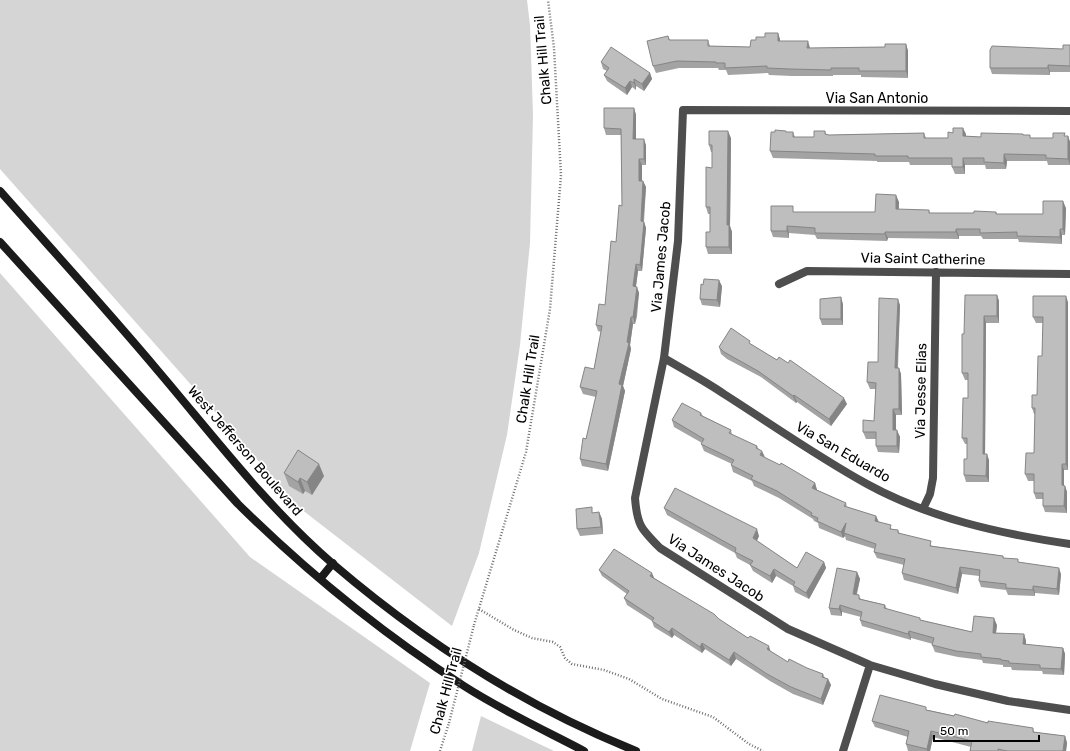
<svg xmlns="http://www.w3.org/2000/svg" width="1070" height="751" font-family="Rubik,sans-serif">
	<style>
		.green { fill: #d5d5d5 }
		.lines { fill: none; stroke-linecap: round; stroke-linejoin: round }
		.path { stroke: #707070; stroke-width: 2.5; stroke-dasharray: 1 2; stroke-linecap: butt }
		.minor { stroke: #4e4e4e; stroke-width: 8 }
		.secondary { stroke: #1b1b1b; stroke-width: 8 }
		.path-bridge { stroke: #707070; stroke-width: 2.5; stroke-dasharray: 1 2; stroke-linecap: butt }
		.wall { fill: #a3a3a3 }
		.shaded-wall { fill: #858585 }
		.building { fill: #bebebe; stroke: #858585 }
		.labels { text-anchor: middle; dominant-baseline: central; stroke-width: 3.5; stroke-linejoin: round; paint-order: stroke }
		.street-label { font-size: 14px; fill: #000; stroke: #fff }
	</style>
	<rect width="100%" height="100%" fill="#fff"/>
	<!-- green -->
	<path class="green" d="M0 0H527L530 25 533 115 530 243 520 345 507 435 479 553 452 626 301 509 0 169Z
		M0 273 250 557 430 683 410 751H0Z
		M481 716 554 751H472Z"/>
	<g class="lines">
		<!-- path -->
		<path class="path" d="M479 609 514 630 532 638 553 642 560 647 565 658 572 664 604 670 629 679 662 699 713 717 749 744 763 751
			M474 625 526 452 550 309 561 175 554 48 548 0
			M440 751 449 723"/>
		<!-- minor -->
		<path class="minor" d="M1070 111 683 110 678 241 664 358 635 498C637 525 641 529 660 548L788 629 870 665 935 684 1008 701 1070 710
			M779 284 807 271 1070 274
			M664 358C684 370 705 381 724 394 771 424 818 457 867 484 929 518 1001 534 1070 544
			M923 509 930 494 933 478 936 272
			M843 751 870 665"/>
		<!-- secondary -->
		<path class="secondary" d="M0 191C53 251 108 311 159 372 215 438 268 508 333 564 423 641 526 707 636 751
			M0 242 238 504C307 572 383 634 464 686 503 711 544 730 584 751
			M320 579 333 563"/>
		<!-- path-bridge -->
		<path class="path-bridge" d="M449 723 474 625"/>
	</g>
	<!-- wall -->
	<path class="wall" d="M778 33 780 41 810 48 885 47 906 44 908 51V78L861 77V75H833V76H792L769 75 768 73 728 75 726 70H719L718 68H679L656 73 653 66 668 36 670 40H708L710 46 750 47 756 40Z
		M1070 45V72H1050V75L992 74 990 68 1063 49Z
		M601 62 650 73 652 79 644 91 636 86V90L632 87 627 95 607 81 604 75 607 71 603 69Z
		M634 108 636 115V139L646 145V165H642V181H643L646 187 644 222 646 228 642 271H638L636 286 639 293 637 317 635 324H633L630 345 631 349 623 386 625 391 608 471 582 466 580 459 586 439 596 397 583 394 580 387 594 369 601 332 598 331 596 325 605 305 622 206 621 135H606L604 128Z
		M825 131 826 134 829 135 924 133 926 138H948L966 134V136L981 137 1023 135 1031 138H1053L1068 136 1070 142V165H1048L1047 161H1007L1006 169H986L985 165H965V174H955L952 167V165H910L909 162H877V161L773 158 770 151 775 132H793L795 137H814Z
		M731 138 730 226 732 232V254H708L706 247 710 232V214H708L706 207 712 168V152H711L709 145Z
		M899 202V210H929L930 213H974L996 212 997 214H1043L1066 208 1065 235H1062V244L1019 242 1018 239H983L981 236H959V239L888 238 887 241 817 239 815 235 789 233V238L773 237 771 231 795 212H875Z
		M722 286 720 307 702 305 700 299Z
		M997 295 999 301V323H986L985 454 989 460V482H966L964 475 967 459V444H965L962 438 968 398V380H965L962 373 964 334Z
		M1068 302V470H1064V486H1065L1067 492V513L1045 512 1043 506V499H1036L1034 493V481H1028L1025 474 1034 453 1035 414H1034L1032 408 1037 395 1042 356 1043 323H1036L1033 317Z
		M843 304V325H822L820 319Z
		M900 305 898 368 901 374 902 415H896V430L900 437 899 453 878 452 876 446V439H866L863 432 874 421 876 389H870L867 382 878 362Z
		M751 344 847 404 831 426 797 402 796 403 761 377 727 359 721 354 719 347Z
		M701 413 703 416 731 430 732 435 757 446 758 448 765 458 815 483 817 490 846 503 847 507 876 516 879 522 892 529 898 530 900 534 933 546 1003 556 1004 558 1061 574 1059 595 1035 593V596L1008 595 1006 590 981 587 979 581V576L962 574 958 594 904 580 902 573 904 565 877 558 874 552 875 549 846 540 845 536 843 538 819 528 818 523 814 521 813 519 779 498 754 486 752 481 733 472 731 465 732 464 704 451 701 444 702 443 674 427 672 420Z
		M284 473 324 476 312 495 305 491 303 494 289 486Z
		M664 508 759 536 757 541 797 568 824 562 826 568 809 599 795 592 793 586 776 576 772 583 753 571 750 565 737 558 735 553 667 515Z
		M599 512 602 519 603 534 580 536 577 529 594 513Z
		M599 570 654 578 748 638 788 662 823 674 825 678 828 679 831 685 823 705 793 694 770 681 736 659 731 666 705 649 702 653 674 635 672 638 654 627 652 621 627 605 624 598 627 594 602 576Z
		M857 572 860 579 857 594 861 599 885 605 887 609 921 620 972 632 997 625 996 633 1024 634 1026 641V645L1063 648 1065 654 1064 675 1043 674 1042 671 1012 670 1011 667H1003V665L983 663 982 660 958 657 935 652 932 645 933 644 911 638V640L862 626 860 620 861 617 842 612V616L831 615 829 608Z
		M928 710 988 723 1033 728 1034 732 1065 736 1067 743 1066 751H970L971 747 933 737 930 751H908L906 744 908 737 875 727 872 721Z"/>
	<!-- shaded-wall -->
	<path class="shaded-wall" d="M778 33 780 39V48L778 41Z
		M808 41 810 48H807Z
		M906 44 908 51V78L906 71Z
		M1048 65 1050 72V75L1048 68Z
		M650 73 652 79 644 91 642 84Z
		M634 79 636 86V90L634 83Z
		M630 81 632 87 627 95 625 88Z
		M634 108 636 115V145L633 139Z
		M963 128 966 134V142L963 136Z
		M728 131 731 138 730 226 732 232V254L729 247 727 225Z
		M1068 136 1070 142V165L1068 159Z
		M644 139 646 145V165L644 159Z
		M1004 154 1007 161 1006 169 1004 163Z
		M963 158 965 165V174L963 167Z
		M639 159 642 165V187L639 181Z
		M643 181 646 187 643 224 644 222 646 228 642 271 640 265 641 221Z
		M896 195 899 202 898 216 896 209Z
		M1063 201 1066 208 1065 235 1063 229Z
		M787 226 789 233V238L787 231Z
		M956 229 959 236V239L956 232Z
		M1060 229 1062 235V244L1060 237Z
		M885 232 888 238 887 241 885 234Z
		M636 264 638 271 635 293 633 286Z
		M719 280 722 286 720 307 717 300Z
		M637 287 639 293 635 324 633 317Z
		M997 295 999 301V323L997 316Z
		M1066 296 1068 302V470L1066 464Z
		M841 297 843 304V325L841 319Z
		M898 299 900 305 897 374 895 368Z
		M984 316 986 323 985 460 983 454Z
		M631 317 633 324 630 345 631 349 623 386 625 391 608 471 606 464 619 384Z
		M899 368 901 374 902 415 899 409Z
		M794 395 797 402 796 403 793 396Z
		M844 398 847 404 831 426 829 419Z
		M893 409 896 415V437L893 430Z
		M897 430 900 437 899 453 897 446Z
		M762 451 765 457 760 455Z
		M987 454 989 460V482L986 476Z
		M319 464 324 476 312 495 307 482Z
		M1062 464 1064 470V492L1062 485Z
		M300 478 305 491 303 494 298 482Z
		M815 483 817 490 815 495 812 488Z
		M1065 486 1067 492V513L1064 506Z
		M599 512 602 519 603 534 601 527Z
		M876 516 879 523 875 521Z
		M846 523 844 533 845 536 843 538 841 532Z
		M757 529 759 536 755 544 753 538Z
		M824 562 826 568 809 599 806 593Z
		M960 567 962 574 958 594 956 588Z
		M1059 568 1061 574 1059 595 1057 589Z
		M774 569 776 576 772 583 770 576Z
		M857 572 860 579 855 600 853 594Z
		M652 573 655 580 650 576Z
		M1033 586 1035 593V596L1033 590Z
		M840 605 842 612V616L839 609Z
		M994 618 997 625 995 639 993 633Z
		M672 628 674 635 672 638 669 632Z
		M909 631 911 638V640L908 634Z
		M1024 634 1026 641V651L1023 644Z
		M702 643 705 649 702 653 700 647Z
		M769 646 771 653 767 649Z
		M1063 648 1065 654 1064 675 1061 669Z
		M734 652 736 659 731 666 729 660Z
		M828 679 831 685 823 705 821 699Z
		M931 731 933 737 930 751H927V749Z
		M1065 736 1067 743 1066 751H1063Z"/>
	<!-- building -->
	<path class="building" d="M765 33H778V41H808L807 48 885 47V44H906V71H859V68H831V70L790 69 767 68V66L725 68V63H716V62L677 61 653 66 647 41 668 36 669 40H708V46L750 47 751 40H756V37H765Z
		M1063 45H1070V66L1048 65V68H990V50L992 46 1063 49Z
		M611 47 650 73 642 84 634 79V83L630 81 625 88 604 75 609 68 601 62Z
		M604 108H634L633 139H644V159H639V181H643L641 221 644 222 640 265 636 264 633 286 637 287 634 310 633 317H631L627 342 629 343 619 384 622 385 606 464 580 459 583 438 586 439 597 391 580 387 585 367 594 369 602 326 596 325 599 304 605 305 611 241 616 242 619 205 622 206 621 129 604 128Z
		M953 128H963V136L981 137V133L1023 134V135H1030V138H1053V133H1065L1064 136H1068V159L1046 158V155L1004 154V163L984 162V158H963V167H952V158H908V156H875V154L770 151 771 132H775V130L786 131V132H793V137H814V131H825V134L829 135 924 133V138H948V132L953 133Z
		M709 131H728L727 225H729V247H706V232H710V207H706V167L712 168V145H709Z
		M876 194 896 195V209L929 210V213H974V211L996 212V214H1043V201H1063V229H1060V237L1017 236V232L980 233V229H956V232H885V234L815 233V228L787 226V231H771V206H793V212H875Z
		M704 279 719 280 717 300 700 299 701 284 703 285Z
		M965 295H997V316H984L983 454H987L986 476 964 475V459H967V438H962L963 398H968V373H962V334H964Z
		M1033 296H1066V464H1062V485L1065 486 1064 506H1043V493H1034V474H1025L1026 453H1034L1035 408H1032V395H1037L1038 356H1042L1043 317H1033Z
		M841 297V319H820V299Z
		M879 298 898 299 895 368H899V409H893V430H897V446H876V432H863V420L874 421 876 383 867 382 868 362H878Z
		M731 328 750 341 749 343 777 360 779 357 788 363 790 360 844 398 829 419 794 395 793 396 758 371 724 352 719 347Z
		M682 403 701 413 700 415 731 430 729 433 757 446 756 448 762 451 760 455 780 465 781 463 815 483 812 488 846 503 844 506 876 516 875 521 891 525 890 529 898 530V533L931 541 930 546 1003 556V558L1018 559V562L1059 568 1057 589 1033 586V590L1006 588V584L979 581 980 570 960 567 956 588 902 573 905 559 874 552 876 544 844 533 846 523 841 532 817 521 818 518 811 515 812 513 777 491 751 479 753 476 731 465 734 460 701 444 704 439 672 420Z
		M298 450 319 464 307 482 300 478 298 482 284 473Z
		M675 488 757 529 753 538 797 568 806 552 824 562 806 593 793 585 795 582 774 569 770 576 750 565 753 561 735 552 736 548 664 508Z
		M592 507V513L599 512 601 527 577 529 576 509Z
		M614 549 652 573 650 576 714 614 719 619 748 638 750 636 769 646 767 649 788 662 789 659 807 668 823 674 822 677 828 679 821 699 791 687 767 674 734 652 729 660 702 643 700 647 672 628 669 632 652 621 654 618 624 598 629 591 599 570Z
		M837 568 857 572 853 594 859 595V599L885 605 884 608 920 618V620L972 632 974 616 994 618 993 633 1024 634 1023 644 1063 648 1061 669 1040 668V665L1009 663V661L1001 660V659L981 657V654L956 651 932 645 934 638 909 631 908 634 860 620 862 612 840 605 839 609 829 608Z
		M880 695 926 707V710L954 716 955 714 988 723V721L1033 728V732L1065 736 1063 751H1007L998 749V751H970L972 741 931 731 927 749 906 744 909 731 872 721Z"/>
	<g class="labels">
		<!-- street labels -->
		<g class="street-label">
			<text transform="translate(543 60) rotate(-95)">Chalk Hill Trail</text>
			<text x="877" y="98">Via San Antonio</text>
			<text transform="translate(661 257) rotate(-85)">Via James Jacob</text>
			<text transform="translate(923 259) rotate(1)">Via Saint Catherine</text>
			<text transform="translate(528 379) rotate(-81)">Chalk Hill Trail</text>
			<text transform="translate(921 391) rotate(-89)">Via Jesse Elias</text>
			<text transform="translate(245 451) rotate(49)">West Jefferson Boulevard</text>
			<text transform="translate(843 452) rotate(30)">Via San Eduardo</text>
			<text transform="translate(716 568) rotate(33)">Via James Jacob</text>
			<text transform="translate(446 691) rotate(-75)">Chalk Hill Trail</text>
		</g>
	</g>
	<!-- scale -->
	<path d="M934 735v6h105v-6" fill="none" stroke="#000000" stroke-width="2"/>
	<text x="940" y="735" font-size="12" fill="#000000" stroke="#ffffff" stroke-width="3" paint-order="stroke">50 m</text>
</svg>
